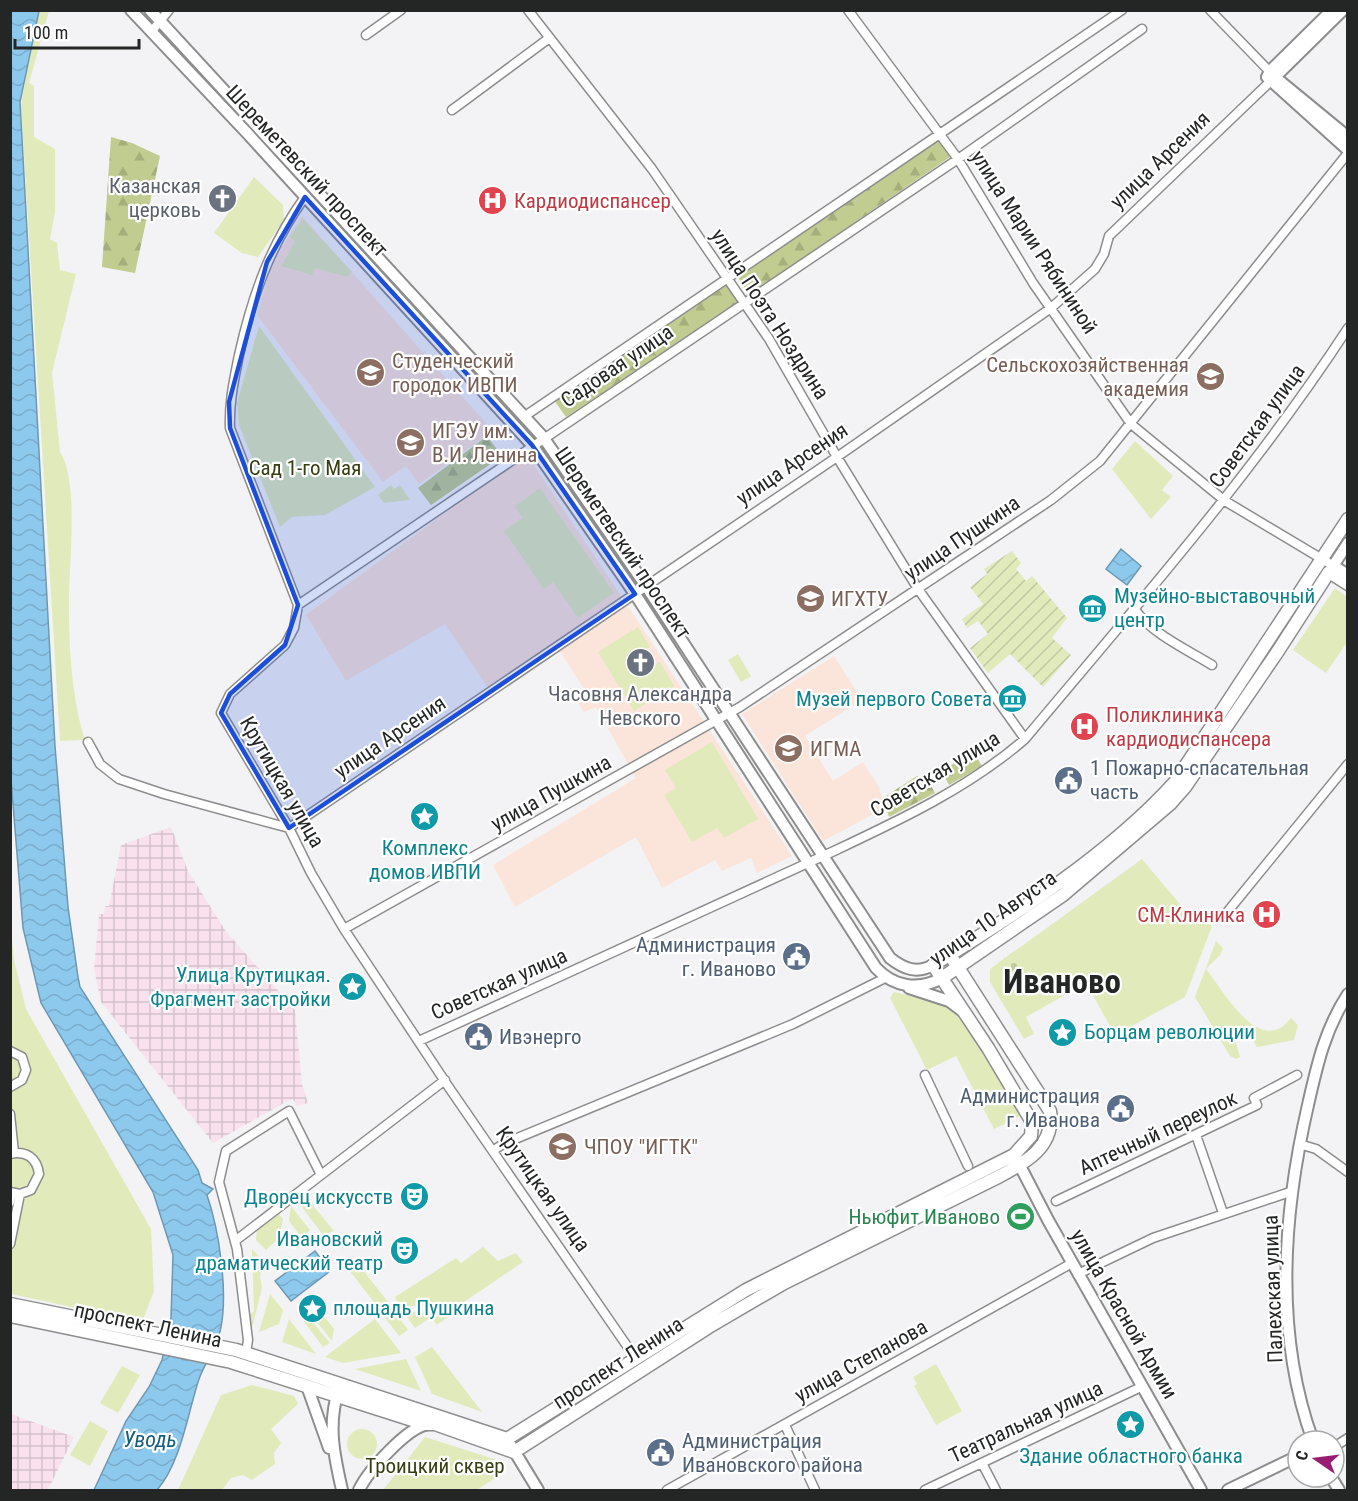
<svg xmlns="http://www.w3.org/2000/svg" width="1358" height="1501" font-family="'Roboto Condensed',sans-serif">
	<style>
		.industrial { fill: url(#industrial-grid) }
		.education { fill: #fbe4d9 }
		.green { fill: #e0eabb }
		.forest { fill: url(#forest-firs) }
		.cemetery { fill: url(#cemetery-stones) }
		.garden { fill: url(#garden-furrows) }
		.water { fill: url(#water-waves); stroke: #6e98b1; stroke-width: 1.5 }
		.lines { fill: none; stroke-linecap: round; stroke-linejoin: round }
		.minor-casing { stroke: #8d8d8e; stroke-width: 11 }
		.major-casing { stroke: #8d8d8e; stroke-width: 14 }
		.highway-casing { stroke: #8d8d8e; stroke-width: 15 }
		.minor { stroke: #fff; stroke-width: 8 }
		.major { stroke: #fff; stroke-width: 10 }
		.highway { stroke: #fff; stroke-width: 12 }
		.marked { fill: #1d4ed8; fill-opacity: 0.2; stroke: #1d4ed8; stroke-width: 4.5; stroke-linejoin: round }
		.labels { text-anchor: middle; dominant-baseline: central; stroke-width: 4.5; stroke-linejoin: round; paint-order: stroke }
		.street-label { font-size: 21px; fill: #242525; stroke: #fff }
		.worship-label { font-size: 21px; fill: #5b616d; stroke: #fff; text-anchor: end }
		.health-label { font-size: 21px; fill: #be3a42; stroke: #fff; text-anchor: start }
		.education-label { font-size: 21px; fill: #785e54; stroke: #fff; text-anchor: start }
		.park-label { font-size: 21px; fill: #373e12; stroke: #fff }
		.culture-label { font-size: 21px; fill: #0d838f; stroke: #fff; text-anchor: end }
		.service-label { font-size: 21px; fill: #4e5e75; stroke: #fff; text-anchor: start }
		.leisure-label { font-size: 21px; fill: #27864d; stroke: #fff; text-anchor: end }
		.water-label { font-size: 22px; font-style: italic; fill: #155e81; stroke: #fff }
		.town-label { font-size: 33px; font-weight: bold; fill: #242525; stroke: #fff }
	</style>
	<defs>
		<pattern id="industrial-grid" width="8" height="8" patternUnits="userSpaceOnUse" patternTransform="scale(1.5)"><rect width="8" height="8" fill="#f9e2ee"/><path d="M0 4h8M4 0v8" fill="none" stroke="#d5c2cc"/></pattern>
		<pattern id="forest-firs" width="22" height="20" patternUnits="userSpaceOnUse" patternTransform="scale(1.5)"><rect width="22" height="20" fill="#c0cc90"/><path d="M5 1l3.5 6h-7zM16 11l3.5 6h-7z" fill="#a5af7c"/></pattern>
		<pattern id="cemetery-stones" width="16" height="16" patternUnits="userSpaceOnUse" patternTransform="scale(1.5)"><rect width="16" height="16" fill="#e0eabb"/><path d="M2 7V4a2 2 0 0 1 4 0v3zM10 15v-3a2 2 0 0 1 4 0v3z" fill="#c0c9a1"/></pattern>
		<pattern id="garden-furrows" width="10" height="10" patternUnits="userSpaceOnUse" patternTransform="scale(1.5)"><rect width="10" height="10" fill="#e0eabb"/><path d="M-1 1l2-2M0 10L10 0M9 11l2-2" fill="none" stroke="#c0c9a1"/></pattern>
		<pattern id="water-waves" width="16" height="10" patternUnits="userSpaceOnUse" patternTransform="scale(1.5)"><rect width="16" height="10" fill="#8dc9ed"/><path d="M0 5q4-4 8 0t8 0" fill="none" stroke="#7aaccb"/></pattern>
	</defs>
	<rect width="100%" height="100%" fill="#f3f3f5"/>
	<!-- industrial -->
	<path class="industrial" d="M171 827 188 871 225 930 295 1010 302 1084 308 1103 297 1106 293 1099 284 1103 213 1143 101 1002 94 969 99 914H104L105 906H109L121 845Z
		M11 1414 74 1437 48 1490H11Z"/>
	<!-- education -->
	<path class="education" d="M302 216 493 431 419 484 406 466 383 482 257 315 272 263Z
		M526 453 637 620 792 856 757 873 751 858 722 871 715 860 662 888 636 837 515 907 493 865 636 778 596 707 584 712 574 696 584 689 555 643 488 688 445 624 346 681 306 615Z
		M834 656 862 700 805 736 833 781 863 762 879 787 885 808 823 841 742 714Z"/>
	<!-- green -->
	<path class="green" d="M39 11H49L29 83 34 86V137L55 149V212L50 239 57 243 60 270 76 274 52 373 60 452C80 482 68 569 69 608 69 651 72 699 85 740L60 741 21 106 33 33Z
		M254 177 283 205 284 220 258 257 242 253 214 233Z
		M303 219 352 272 347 277 315 268 312 275 281 266 295 242 290 237Z
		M259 326 375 487 325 515 292 517 280 527 239 425 237 403Z
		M1135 441 1173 476 1162 490 1171 497 1151 519 1112 469Z
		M391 485 394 489 400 485 410 500 384 503 378 495Z
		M540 488 614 593 578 618 553 582 544 589 504 531 522 518 515 506Z
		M1335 588 1347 597V642L1326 673 1293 650Z
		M638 627 650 647 637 656 646 670 660 662 674 686 634 711 598 652Z
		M738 654 751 676 741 682 728 660Z
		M712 742 758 819 724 838 717 828 692 842 664 795 676 788 665 770Z
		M1142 859 1184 909 1212 926 1185 997 1115 1035 1086 983 1026 1017 1034 1034 1024 1039 990 982V969Z
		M10 921 14 960 26 1009 151 1229 154 1291 142 1322 11 1294Z
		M1216 941 1223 948 1221 954 1206 969C1225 993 1260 1058 1291 1018L1298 1025 1294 1040 1257 1047 1249 1033 1235 1040 1240 1057 1236 1059 1230 1056 1195 997Z
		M894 992 947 1004 960 1013 1020 1116 994 1129 956 1056 927 1070 890 998Z
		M305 1196 334 1231 323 1235 298 1202Z
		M291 1206 310 1230 302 1238 289 1221Z
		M277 1211 283 1219 279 1238 266 1250 256 1240 257 1226Z
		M483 1247 498 1261 516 1253 523 1262 464 1302 400 1307 395 1297 456 1258 461 1263Z
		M252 1249 263 1261 260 1277 262 1288 252 1328 250 1315 254 1311Z
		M353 1257 391 1306 380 1310 346 1266Z
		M270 1294 283 1310 279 1324 259 1332Z
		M460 1308 437 1325 431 1317 415 1328 404 1313Z
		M309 1312 324 1316 334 1329 332 1341Z
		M307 1315 330 1343 323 1347 302 1319Z
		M397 1315 408 1330 399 1336 385 1318Z
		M289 1319 316 1354 282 1342Z
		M375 1319 401 1353 343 1363 325 1357Z
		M432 1347 482 1412 432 1394 415 1357Z
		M406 1359 421 1391 355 1369Z
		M936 1364 962 1411 936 1425 914 1386 917 1384 913 1377Z
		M122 1366 140 1375 118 1413 100 1403Z
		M252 1385 294 1396 298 1404 271 1429 281 1443 274 1453 275 1464 252 1480 243 1475 231 1478 222 1490H178L221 1395Z
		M90 1421 108 1431 90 1466 70 1455Z
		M347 1444a15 15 0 1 1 30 0a15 15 0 1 1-30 0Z
		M425 1437 494 1459 506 1471 477 1490H383Z"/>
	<!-- forest -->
	<path class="forest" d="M111 137 132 143 160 156 135 273 102 267Z
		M938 137 950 157 749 295 736 274Z
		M729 281 741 302 566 417 554 400Z
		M487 436 502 456 431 505 418 488Z
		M973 751 982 766 949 785 942 771Z
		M917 776 929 782 935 793 889 817 883 798Z"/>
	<!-- cemetery -->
	<path class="cemetery" d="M1014 951 1026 971 1008 981 998 963Z"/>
	<!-- garden -->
	<path class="garden" d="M1012 551 1021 563 1016 569 1026 581 1032 576 1067 618 1052 638 1071 655 1043 687 1010 654 988 673 970 648 988 634 978 621 967 628 962 619 983 604 970 587 987 574 984 569Z"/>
	<!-- water -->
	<path class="water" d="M10 11H39L20 102 55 746 68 907 78 977 80 987 198 1170 202 1183 213 1189 207 1195C219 1230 228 1290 221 1327 218 1345 205 1362 199 1379 188 1412 181 1463 157 1490H94L126 1421 149 1387 162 1360 171 1318 173 1255 153 1192 41 1003 23 928 10 767Z
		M1121 549 1141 566 1127 585 1106 569Z
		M315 1251 330 1271 291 1301 275 1281Z"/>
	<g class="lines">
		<defs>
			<path id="minor" d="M528 10 652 169 769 339 837 457 918 589 1025 739
				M848 10 958 159 1033 283 1131 424 1225 501 1332 565
				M152 31 169 10
				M366 35 401 10
				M452 110 548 39
				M305 197C270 245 252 297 239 355 234 380 229 402 230 428L298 605 294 628 285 645 230 694 221 713 289 828 311 873 344 929 450 1089 636 1359
				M525 416 1122 10
				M298 605 958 159 1142 29
				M1135 610C1154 635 1186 649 1212 665
				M88 742 100 764 119 779 164 794 289 828
				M289 828 837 457 1051 308 1095 269 1104 254 1109 236 1275 77 1210 10
				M1224 916 1348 764
				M344 929 740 707 1051 500 1100 461 1348 153
				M419 1041 834 851C900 820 970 787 1025 739 1137 605 1252 475 1348 328
				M10 1051 22 1057 26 1070 22 1080 10 1087
				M925 1075 968 1166
				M10 1114 14 1153
				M1196 1135 1223 1213
				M1299 1144 1316 1149 1348 1172
				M494 1150 503 1144 793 1024 885 978
				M10 1154C26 1150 37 1158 39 1174L31 1190 20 1194 10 1192
				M321 1175 445 1080
				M1056 1201 1257 1105 1254 1098 1297 1075
				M10 1202 12 1193
				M235 1241 321 1175 289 1111 226 1151 219 1182 237 1249 248 1340 246 1353
				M10 1244 20 1194
				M1078 1274 1153 1238 1290 1192
				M785 1425 815 1490
				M1334 1447 1348 1438
				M982 1463 996 1490
				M667 1490 1072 1263
				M925 1490 1143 1386"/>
			<path id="major" d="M131 10 248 134 532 445 635 594 876 968C894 987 918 991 942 978
				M150 10 543 437 646 586 890 958C904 969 917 974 933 965
				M1332 10 1270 71 1267 77 1348 150
				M1343 10 1275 77 1348 137
				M1332 565 1348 575
				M1329 572 1348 543
				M909 988 949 1001 961 1010
				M1016 1158 1048 1220 1201 1490
				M307 1386 329 1448
				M339 1388C327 1424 334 1455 342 1490
				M1313 1441C1274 1334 1283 1213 1308 1105 1317 1065 1325 1029 1348 994
				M510 1444 538 1490
				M1331 1477 1339 1490
				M359 1490C368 1471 408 1426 429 1424
				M1228 1490 1298 1456"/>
			<path id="highway" d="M942 978 1063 895 1170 804 1185 787 1278 651 1329 572 1348 584
				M10 1304 236 1350 507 1439 746 1290 1014 1155 1031 1136 1032 1122 988 1048 933 965C1015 915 1111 853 1175 782L1348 519
				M10 1316 231 1362 425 1424H435L514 1452 712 1325 784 1283 998 1177C1025 1163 1055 1147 1050 1111L950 955"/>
		</defs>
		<!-- minor casing -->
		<use href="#minor" class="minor-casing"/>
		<!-- major casing -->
		<use href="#major" class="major-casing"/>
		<!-- highway casing -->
		<use href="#highway" class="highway-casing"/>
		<!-- minor -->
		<use href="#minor" class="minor"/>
		<!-- major -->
		<use href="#major" class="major"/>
		<!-- highway -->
		<use href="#highway" class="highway"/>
	</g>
	<!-- marked area -->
	<path class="marked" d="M305 197 532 445 635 594 289 828 221 713 230 694 285 645 298 605 230 428 229 402 267 262Z"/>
	<!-- icons -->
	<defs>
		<symbol id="church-disc" viewBox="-11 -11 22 22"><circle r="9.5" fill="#6b7280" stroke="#fff"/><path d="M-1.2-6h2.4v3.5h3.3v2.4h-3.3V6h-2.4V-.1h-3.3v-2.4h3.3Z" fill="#fff"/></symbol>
		<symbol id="hospital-disc" viewBox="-11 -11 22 22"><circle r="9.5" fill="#e0444e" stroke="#fff"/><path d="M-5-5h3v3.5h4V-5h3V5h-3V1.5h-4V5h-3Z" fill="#fff"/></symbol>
		<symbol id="university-disc" viewBox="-11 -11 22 22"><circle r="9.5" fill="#8d6e63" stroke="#fff"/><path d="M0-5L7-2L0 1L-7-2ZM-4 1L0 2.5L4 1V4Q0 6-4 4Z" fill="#fff"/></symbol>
		<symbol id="museum-disc" viewBox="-11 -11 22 22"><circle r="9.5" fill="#0f9aa8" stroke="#fff"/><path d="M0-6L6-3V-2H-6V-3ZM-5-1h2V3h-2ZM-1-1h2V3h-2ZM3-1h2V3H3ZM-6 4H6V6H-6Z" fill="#fff"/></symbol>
		<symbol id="civic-disc" viewBox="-11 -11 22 22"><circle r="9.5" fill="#5c6f8a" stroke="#fff"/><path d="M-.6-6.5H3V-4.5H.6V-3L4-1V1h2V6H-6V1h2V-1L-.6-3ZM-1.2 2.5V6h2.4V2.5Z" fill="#fff"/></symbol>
		<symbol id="sight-disc" viewBox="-11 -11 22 22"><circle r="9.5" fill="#0f9aa8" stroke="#fff"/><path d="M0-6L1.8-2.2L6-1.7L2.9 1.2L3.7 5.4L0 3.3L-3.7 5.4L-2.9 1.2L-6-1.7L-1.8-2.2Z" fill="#fff"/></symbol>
		<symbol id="theatre-disc" viewBox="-11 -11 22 22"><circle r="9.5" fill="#0f9aa8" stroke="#fff"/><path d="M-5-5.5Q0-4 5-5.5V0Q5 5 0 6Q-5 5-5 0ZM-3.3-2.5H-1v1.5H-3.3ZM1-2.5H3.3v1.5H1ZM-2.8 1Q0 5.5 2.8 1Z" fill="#fff"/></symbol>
		<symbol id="stadium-disc" viewBox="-11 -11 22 22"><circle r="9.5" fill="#2e9e5b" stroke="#fff"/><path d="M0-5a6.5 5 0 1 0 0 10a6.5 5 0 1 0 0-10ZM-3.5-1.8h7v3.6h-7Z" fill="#fff"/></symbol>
	</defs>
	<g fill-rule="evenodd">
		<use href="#church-disc" x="206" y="182" width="33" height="33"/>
		<use href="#hospital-disc" x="476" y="184" width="33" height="33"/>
		<use href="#university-disc" x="354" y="356" width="33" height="33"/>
		<use href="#university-disc" x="1194" y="360" width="33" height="33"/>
		<use href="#university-disc" x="394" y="426" width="33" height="33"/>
		<use href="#university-disc" x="794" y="582" width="33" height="33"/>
		<use href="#museum-disc" x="1076" y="592" width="33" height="33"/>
		<use href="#church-disc" x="624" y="646" width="33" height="33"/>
		<use href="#museum-disc" x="996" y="682" width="33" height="33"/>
		<use href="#hospital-disc" x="1068" y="710" width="33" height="33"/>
		<use href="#university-disc" x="772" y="732" width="33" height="33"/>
		<use href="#civic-disc" x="1052" y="764" width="33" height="33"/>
		<use href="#sight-disc" x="408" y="800" width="33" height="33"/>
		<use href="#hospital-disc" x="1250" y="898" width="33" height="33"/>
		<use href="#civic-disc" x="780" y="940" width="33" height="33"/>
		<use href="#sight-disc" x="336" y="970" width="33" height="33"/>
		<use href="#sight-disc" x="1046" y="1016" width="33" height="33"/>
		<use href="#civic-disc" x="462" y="1020" width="33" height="33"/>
		<use href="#civic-disc" x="1104" y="1092" width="33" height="33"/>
		<use href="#university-disc" x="546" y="1130" width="33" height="33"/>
		<use href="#theatre-disc" x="398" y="1180" width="33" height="33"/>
		<use href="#stadium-disc" x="1004" y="1200" width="33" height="33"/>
		<use href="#theatre-disc" x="388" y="1234" width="33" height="33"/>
		<use href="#sight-disc" x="296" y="1292" width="33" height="33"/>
		<use href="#sight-disc" x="1114" y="1408" width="33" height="33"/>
		<use href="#civic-disc" x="644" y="1436" width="33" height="33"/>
	</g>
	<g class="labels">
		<!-- street labels -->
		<g class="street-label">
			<text transform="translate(1160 160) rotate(-44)">улица Арсения</text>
			<text transform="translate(307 171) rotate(47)">Шереметевский проспект</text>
			<text transform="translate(1034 242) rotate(57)">улица Марии Рябининой</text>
			<text transform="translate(770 314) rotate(57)">улица Поэта Ноздрина</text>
			<text transform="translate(617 366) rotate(-34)">Садовая улица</text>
			<text transform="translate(1257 426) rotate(-54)">Советская улица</text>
			<text transform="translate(792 464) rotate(-34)">улица Арсения</text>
			<text transform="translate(962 538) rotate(-34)">улица Пушкина</text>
			<text transform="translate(623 543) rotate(56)">Шереметевский проспект</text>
			<text transform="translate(390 737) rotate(-34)">улица Арсения</text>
			<text transform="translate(935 774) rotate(-31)">Советская улица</text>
			<text transform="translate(282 782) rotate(60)">Крутицкая улица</text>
			<text transform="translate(551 793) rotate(-29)">улица Пушкина</text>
			<text transform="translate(993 918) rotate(-35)">улица 10 Августа</text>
			<text transform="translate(499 984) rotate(-24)">Советская улица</text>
			<text transform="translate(1158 1133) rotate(-25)">Аптечный переулок</text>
			<text transform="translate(543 1189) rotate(55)">Крутицкая улица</text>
			<text transform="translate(1273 1289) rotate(-92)">Палехская улица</text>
			<text transform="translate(1124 1314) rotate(60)">улица Красной Армии</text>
			<text transform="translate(148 1325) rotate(12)">проспект Ленина</text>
			<text transform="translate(861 1361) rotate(-29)">улица Степанова</text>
			<text transform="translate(618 1363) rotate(-33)">проспект Ленина</text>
			<text transform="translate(1026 1422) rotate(-25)">Театральная улица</text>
		</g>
		<!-- worship labels -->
		<g class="worship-label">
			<text x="201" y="186">Казанская<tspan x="201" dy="24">церковь</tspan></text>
			<text x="640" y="694" text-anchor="middle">Часовня Александра<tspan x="640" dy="24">Невского</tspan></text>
		</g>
		<!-- health labels -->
		<g class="health-label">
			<text x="514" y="201">Кардиодиспансер</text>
			<text x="1106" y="715">Поликлиника<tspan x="1106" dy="24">кардиодиспансера</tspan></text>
			<text x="1245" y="915" text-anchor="end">СМ-Клиника</text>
		</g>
		<!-- education labels -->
		<g class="education-label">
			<text x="392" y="361">Студенческий<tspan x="392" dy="24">городок ИВПИ</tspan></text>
			<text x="1189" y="365" text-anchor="end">Сельскохозяйственная<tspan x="1189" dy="24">академия</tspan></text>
			<text x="432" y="431">ИГЭУ им.<tspan x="432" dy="24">В.И. Ленина</tspan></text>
			<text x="831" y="599">ИГХТУ</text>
			<text x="810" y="749">ИГМА</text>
			<text x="584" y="1147">ЧПОУ "ИГТК"</text>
		</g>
		<!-- park labels -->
		<g class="park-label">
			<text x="305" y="468">Сад 1-го Мая</text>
			<text x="435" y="1466">Троицкий сквер</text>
		</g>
		<!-- culture labels -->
		<g class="culture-label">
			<text x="1114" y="596" text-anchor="start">Музейно-выставочный<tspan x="1114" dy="24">центр</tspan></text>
			<text x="992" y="699">Музей первого Совета</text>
			<text x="425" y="848" text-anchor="middle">Комплекс<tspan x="425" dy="24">домов ИВПИ</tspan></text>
			<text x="331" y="975">Улица Крутицкая.<tspan x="331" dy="24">Фрагмент застройки</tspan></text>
			<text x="1084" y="1032" text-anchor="start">Борцам революции</text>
			<text x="393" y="1197">Дворец искусств</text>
			<text x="383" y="1239">Ивановский<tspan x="383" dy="24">драматический театр</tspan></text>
			<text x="333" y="1308" text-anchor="start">площадь Пушкина</text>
			<text x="1131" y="1456" text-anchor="middle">Здание областного банка</text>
		</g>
		<!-- service labels -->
		<g class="service-label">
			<text x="1090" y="768">1 Пожарно-спасательная<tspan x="1090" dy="24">часть</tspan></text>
			<text x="776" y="945" text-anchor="end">Администрация<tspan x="776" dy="24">г. Иваново</tspan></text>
			<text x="499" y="1037">Ивэнерго</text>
			<text x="1100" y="1096" text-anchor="end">Администрация<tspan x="1100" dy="24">г. Иванова</tspan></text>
			<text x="682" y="1441">Администрация<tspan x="682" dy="24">Ивановского района</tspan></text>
		</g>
		<!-- leisure labels -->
		<g class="leisure-label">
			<text x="1000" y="1217">Ньюфит Иваново</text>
		</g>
		<!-- water labels -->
		<g class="water-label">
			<text x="150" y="1439">Уводь</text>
		</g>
		<!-- town labels -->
		<g class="town-label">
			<text x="1062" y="981">Иваново</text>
		</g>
	</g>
	<!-- border -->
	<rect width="1358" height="1501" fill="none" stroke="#242525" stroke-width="24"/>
	<!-- north arrow -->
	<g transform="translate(1316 1459) rotate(284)"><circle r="28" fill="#ffffff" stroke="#a7a8a8" stroke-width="1.5"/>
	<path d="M0-4.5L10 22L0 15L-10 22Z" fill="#9a1d74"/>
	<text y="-9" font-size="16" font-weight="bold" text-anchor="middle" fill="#242525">С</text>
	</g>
	<!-- scale -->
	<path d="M15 39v9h124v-9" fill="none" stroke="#242525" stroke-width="3"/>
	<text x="24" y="39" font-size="18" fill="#242525" stroke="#ffffff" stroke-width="4.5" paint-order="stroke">100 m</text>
</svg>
